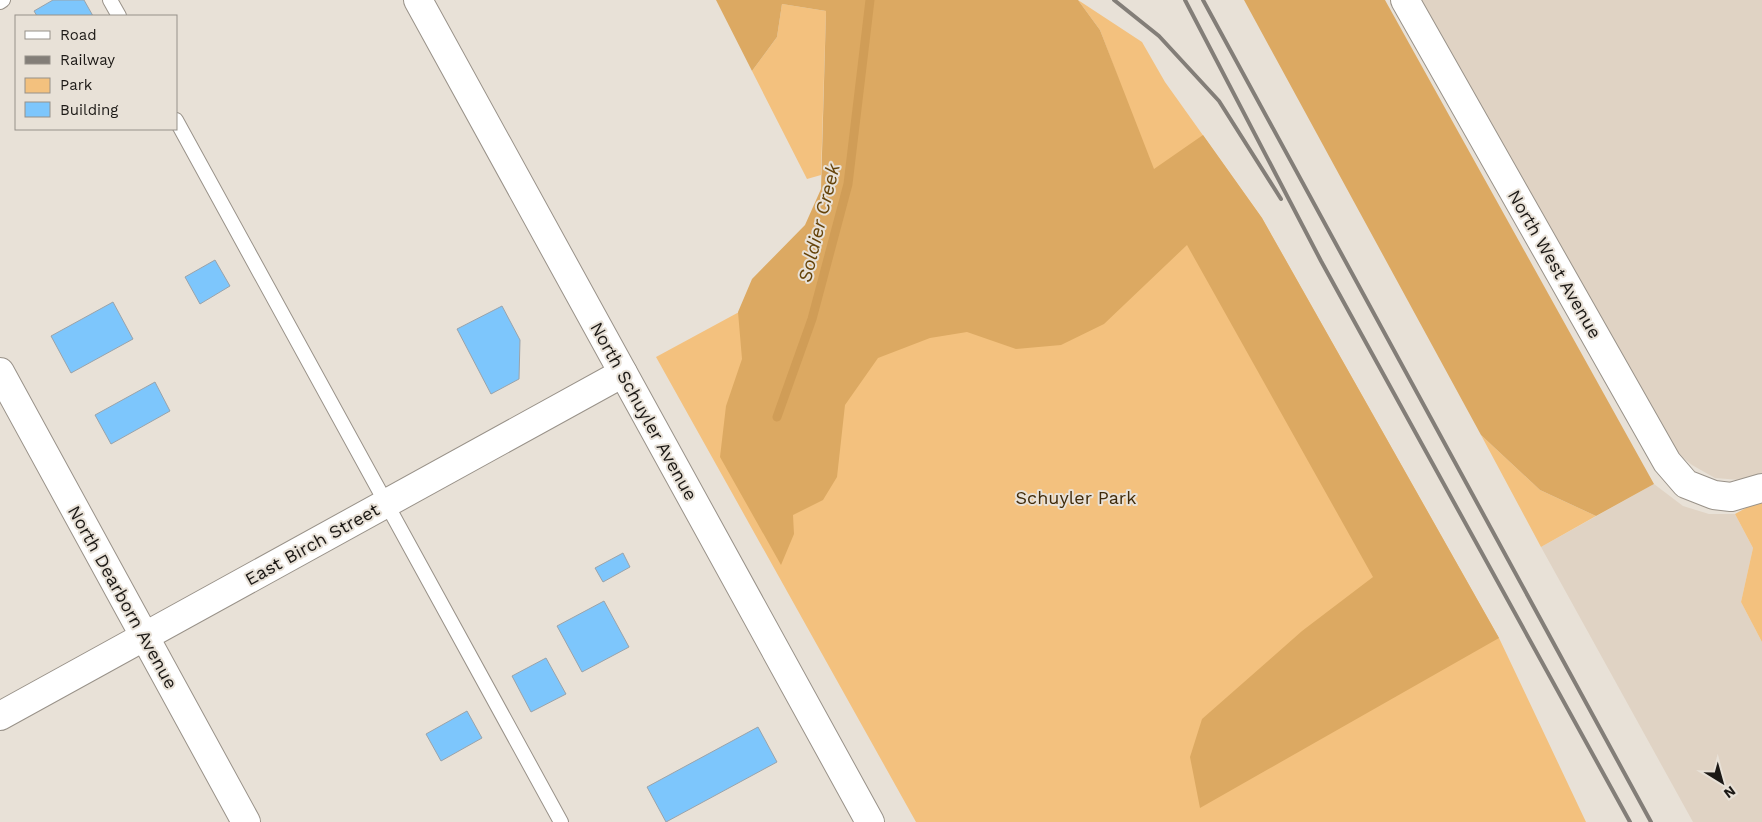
<svg xmlns="http://www.w3.org/2000/svg" width="1762" height="822" font-family="'Work Sans',sans-serif">
	<style>
		.built { fill: #e0d3c4 }
		.green { fill: #f3c17e }
		.forest { fill: #dca962 }
		.lines { fill: none; stroke-linecap: round; stroke-linejoin: round }
		.stream { stroke: #d09d57; stroke-width: 9 }
		.building { fill: #7dc6fc; stroke: #9aa3aa }
		.lane-casing { stroke: #999289; stroke-width: 16 }
		.street-casing { stroke: #999289; stroke-width: 30 }
		.secondary-casing { stroke: #999289; stroke-width: 30 }
		.lane { stroke: #fff; stroke-width: 14 }
		.street { stroke: #fff; stroke-width: 28 }
		.secondary { stroke: #fff; stroke-width: 28 }
		.rail { stroke: #837e78; stroke-width: 4 }
		.labels { text-anchor: middle; dominant-baseline: central; stroke-width: 4; stroke-linejoin: round; paint-order: stroke }
		.street-label { font-size: 18px; fill: #1c1916; stroke: #e8e1d7 }
		.park-label { font-size: 18px; fill: #3f2a0a; stroke: #e8e1d7 }
		.water-label { font-size: 19px; font-style: italic; fill: #654309; stroke: #e8e1d7 }
	</style>
	<rect width="100%" height="100%" fill="#e8e1d7"/>
	<!-- built -->
	<path class="built" d="M1422 0H1762V473L1740 480 1715 478 1692 465 1676 452 1422 6Z
		M1654 484 1683 506 1709 514H1735L1753 548 1741 602 1762 642V822H1693L1541 547Z"/>
	<!-- green -->
	<path class="green" d="M1078 0 1142 42 1165 82 1262 218 1499 638 1586 822H916L656 357 1127 102 1100 30Z
		M782 4 826 11 821 175 807 179 752 71 777 37Z
		M1481 435 1540 490 1596 516 1541 547Z
		M1762 499V642L1741 602 1753 548 1735 514Z"/>
	<!-- forest -->
	<path class="forest" d="M716 0H1078L1100 30 1154 169 1203 135 1262 218 1499 638 1200 808 1190 757 1202 719 1302 631 1373 577 1187 245 1104 324 1061 345 1016 349 967 332 930 338 878 358 845 405 837 477 823 500 793 515 794 534 781 565 720 457 726 406 742 359 738 312 752 279 805 225 821 189 826 11 782 4 777 37 752 71Z
		M1244 0H1385L1654 484 1596 516 1540 490 1481 435Z"/>
	<g class="lines">
		<!-- stream -->
		<path class="stream" d="M777 417 812 319 848 184 870 0"/>
	</g>
	<!-- building -->
	<path class="building" d="M53 0H84L93 16H37L34 11Z
		M215 260 230 286 200 304 185 277Z
		M113 302 133 339 71 373 51 336Z
		M502 306 520 340 519 379 491 394 457 329Z
		M155 382 170 411 111 444 95 415Z
		M623 553 630 567 603 582 595 568Z
		M604 601 629 647 582 672 557 626Z
		M546 658 566 694 531 712 512 676Z
		M467 711 482 738 441 761 426 734Z
		M758 727 777 762 666 822 647 787Z"/>
	<g class="lines">
		<defs>
			<path id="lane" d="M110 0 119 16
				M0 2 3 0
				M176 120 561 822"/>
			<path id="street" d="M1405 0 1667 462 1686 484 1714 495 1731 497 1762 488
				M0 372 246 822
				M0 716 623 373"/>
			<path id="secondary" d="M418 0 870 822"/>
		</defs>
		<!-- lane casing -->
		<use href="#lane" class="lane-casing"/>
		<!-- street casing -->
		<use href="#street" class="street-casing"/>
		<!-- secondary casing -->
		<use href="#secondary" class="secondary-casing"/>
		<!-- lane -->
		<use href="#lane" class="lane"/>
		<!-- street -->
		<use href="#street" class="street"/>
		<!-- secondary -->
		<use href="#secondary" class="secondary"/>
		<!-- rail -->
		<path class="rail" d="M1114 0 1159 36 1219 101 1281 199
			M1185 0 1321 261 1630 822
			M1203 0 1651 822"/>
	</g>
	<g class="labels">
		<!-- street labels -->
		<g class="street-label">
			<text transform="translate(1555 264) rotate(60)">North West Avenue</text>
			<text transform="translate(644 411) rotate(61)">North Schuyler Avenue</text>
			<text transform="translate(312 544) rotate(-29)">East Birch Street</text>
			<text transform="translate(123 597) rotate(61)">North Dearborn Avenue</text>
		</g>
		<!-- park labels -->
		<g class="park-label">
			<text x="1076" y="497">Schuyler Park</text>
		</g>
		<!-- water labels -->
		<g class="water-label">
			<text transform="translate(819 223) rotate(-76)">Soldier Creek</text>
		</g>
	</g>
	<!-- legend -->
	<rect x="15" y="15" width="162" height="115" fill="#e8e1d7" stroke="#96918a"/>
	<rect x="25" y="31" width="25" height="8" fill="#ffffff" stroke="#96918a"/>
	<text x="60" y="40" font-size="15" fill="#1c1916">Road</text>
	<rect x="25" y="56" width="25" height="8" fill="#837e78" stroke="#96918a"/>
	<text x="60" y="65" font-size="15" fill="#1c1916">Railway</text>
	<rect x="25" y="78" width="25" height="15" fill="#f3c17e" stroke="#96918a"/>
	<text x="60" y="90" font-size="15" fill="#1c1916">Park</text>
	<rect x="25" y="102" width="25" height="15" fill="#7dc6fc" stroke="#96918a"/>
	<text x="60" y="115" font-size="15" fill="#1c1916">Building</text>
	<!-- north arrow -->
	<g transform="translate(1722 782) rotate(143)" stroke="#e8e1d7" stroke-width="4" paint-order="stroke">
	<path d="M0-4L9 19L0 12L-9 19Z" fill="#1c1916"/>
	<text y="-8" font-size="14" font-weight="bold" text-anchor="middle" fill="#1c1916">N</text>
	</g>
</svg>
